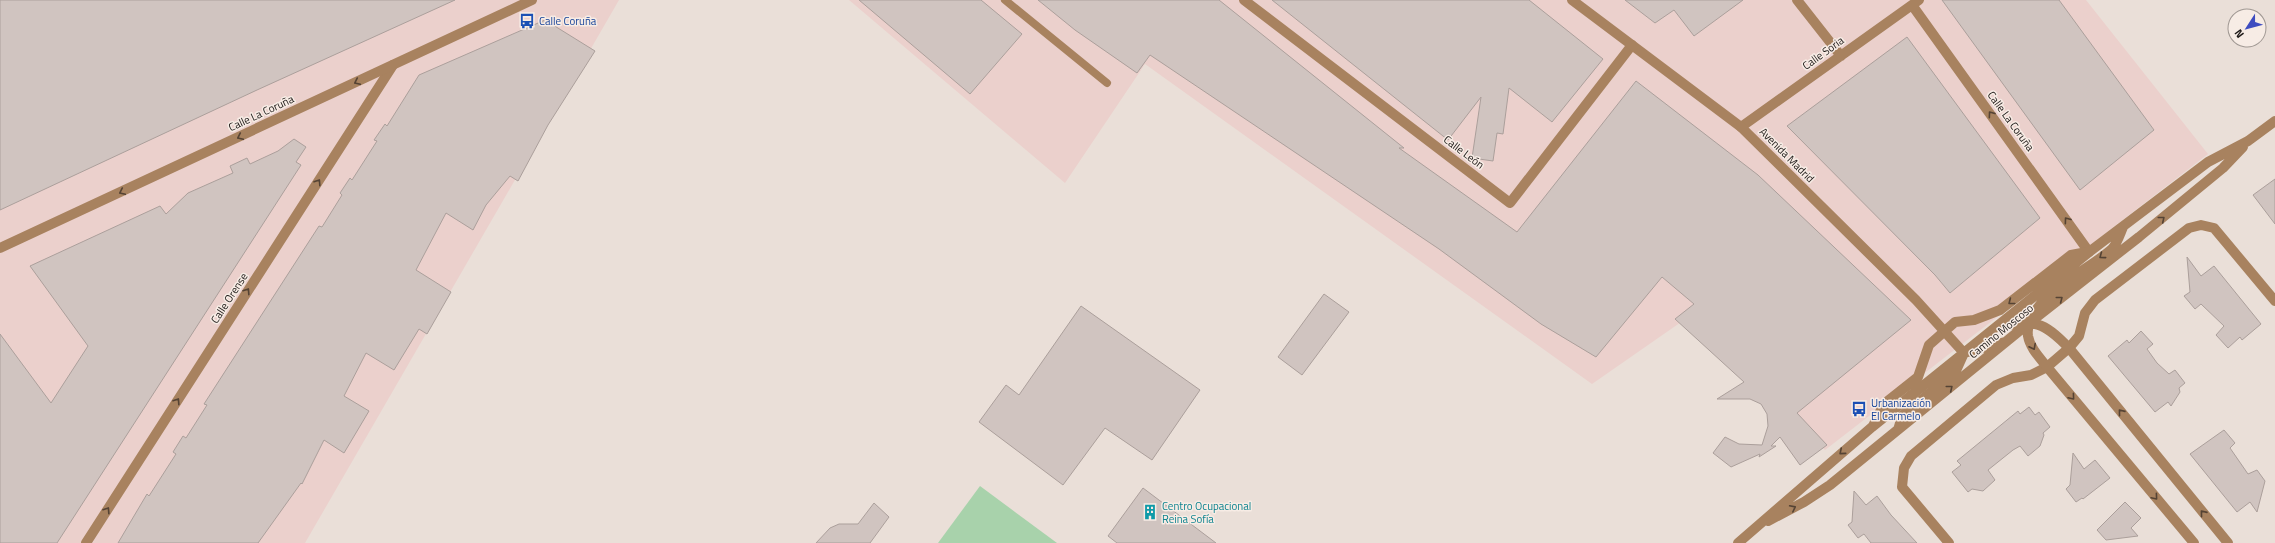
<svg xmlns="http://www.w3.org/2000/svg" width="2275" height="543" font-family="'Titillium Web',sans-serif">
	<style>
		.industrial { fill: #ebd0cc }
		.green { fill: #a8d2ab }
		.building { fill: #d0c4c0; stroke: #ab9f9b }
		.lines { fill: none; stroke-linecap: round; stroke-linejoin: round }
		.service { stroke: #a8825f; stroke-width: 8 }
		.minor { stroke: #a8825f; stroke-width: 10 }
		.tertiary { stroke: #a8825f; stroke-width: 10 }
		.oneway { stroke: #554334 }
		.labels { text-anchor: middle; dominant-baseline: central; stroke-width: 3; stroke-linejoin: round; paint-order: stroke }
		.transit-label { font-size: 11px; fill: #164399; stroke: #f7ece5; text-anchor: start }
		.street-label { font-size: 11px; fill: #1d1917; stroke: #f7ece5 }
		.culture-label { font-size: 11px; fill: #0d838f; stroke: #f7ece5; text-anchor: start }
	</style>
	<rect width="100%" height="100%" fill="#eadfd8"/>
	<!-- industrial -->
	<path class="industrial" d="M0 0H619L305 543H0Z
		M849 0H2086L2208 154 1825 450 1684 320 1592 384 1145 64 1065 183Z"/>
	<!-- green -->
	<path class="green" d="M980 486 1057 543H938Z"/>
	<!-- building -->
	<path class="building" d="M0 0H455L257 90 0 210Z
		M859 0H981L1022 34 970 94Z
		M1038 0H1219L1404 148H1399L1517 232 1636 81 1758 175 1911 320 1797 413 1827 445 1800 465 1780 437 1771 446H1776L1759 457 1760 454 1731 467 1713 453 1725 437 1739 444 1762 445 1768 426 1767 414 1761 404 1750 399H1717L1744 382 1675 319 1694 304 1662 277 1596 357 1541 324 1439 249 1162 63 1150 55 1137 73 1075 30Z
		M1272 0H1529L1603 59 1552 122 1509 88 1503 134 1497 133 1493 161 1472 158 1481 97 1448 140Z
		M1625 0H1743L1694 36 1674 10 1655 23Z
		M1942 0H2059L2154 130 2080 190Z
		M545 20 595 51 548 125 518 181 510 176 486 205 473 230 446 213 416 270 451 292 427 334 419 329 394 370 366 353 344 396 369 411 344 453 324 440 302 484 301 483 258 543H118L147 494 149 496 176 454 173 452 183 436 186 438 207 405 204 404 235 356 319 226 322 227 342 195 340 193 350 178 352 180 377 141 374 140 385 124 387 126 419 75Z
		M1907 37 2040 218 1950 293 1935 275 1787 126Z
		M294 139 306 147 296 162 301 165 57 543H0V334L51 403 88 346 30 266 160 206 166 214 188 193 233 173 230 166 247 158 250 164 278 151Z
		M2275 179V224L2253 195Z
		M2187 257 2201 276 2214 266 2261 324 2242 340 2240 337 2228 348 2216 335 2224 326 2201 304 2195 309 2184 296 2190 292Z
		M1324 294 1349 312 1302 375 1278 357Z
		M1081 306 1200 390 1152 460 1105 428 1063 485 979 422 1006 385 1019 395Z
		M2141 331 2153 344 2147 349 2157 363 2169 374 2175 370 2185 383 2179 388 2180 392 2171 406 2168 402 2155 412 2108 356 2127 340 2129 343Z
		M2029 407 2035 415 2039 412 2050 427 2043 433 2044 435 2040 446 2028 456 2020 446 2013 450 1988 470 1995 480 1983 491 1972 489 1968 492 1952 472 1961 465 1957 461 2018 411 2020 414Z
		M2224 430 2235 443 2230 448 2248 474 2257 470 2265 481 2257 512 2250 502 2237 512 2190 454Z
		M2073 453 2084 469 2095 460 2110 478 2083 499 2082 498 2076 502 2066 489 2070 485Z
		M1143 488 1216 543H1117L1108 536Z
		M1854 491 1866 505 1877 496 1891 515 1917 543H1871L1864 534 1858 538 1848 525 1852 522Z
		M2125 502 2141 518 2131 528 2138 536 2106 540 2097 530Z
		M874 503 889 517 870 543H816L830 528 839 524H858Z"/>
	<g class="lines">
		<!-- service -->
		<path class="service" d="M1005 0 1107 83"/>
		<!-- minor -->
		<path class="minor" d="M1244 0 1510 203 1632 45
			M1797 0 1841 56
			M1912 5 2089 252
			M1741 127 1919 0
			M86 543 393 65
			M1949 543 1902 487 1904 468 1911 456 1996 385 2013 378 2031 375 2047 367 2069 348 2079 336 2085 313 2095 300 2189 228 2201 225 2214 228 2275 301"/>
		<!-- tertiary -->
		<path class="tertiary" d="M1572 0 1741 127 1916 300 1964 353
			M2123 227C2120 234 2117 244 2112 249 2089 270 2023 300 2028 336 2030 348 2040 358 2047 367L2194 543
			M0 248 532 0
			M1996 327C2035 321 2041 319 2069 348L2228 543
			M1873 426 1884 404 1918 377 1929 345 1955 322 1974 320 2000 310 2071 255 2087 252
			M1898 430 1902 416 1955 373 1964 353 2005 342
			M1768 521 1804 502 1830 485 2029 323 2139 237 2223 168 2243 147
			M1738 543 1872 427 2089 252 2208 162 2248 141 2275 121"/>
	</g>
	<!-- one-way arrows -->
	<defs><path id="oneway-chevron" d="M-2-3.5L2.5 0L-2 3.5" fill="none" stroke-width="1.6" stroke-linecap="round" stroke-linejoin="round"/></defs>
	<g class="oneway">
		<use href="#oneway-chevron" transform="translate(357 82) rotate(155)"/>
		<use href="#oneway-chevron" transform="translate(1991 114) rotate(-126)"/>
		<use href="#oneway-chevron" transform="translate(240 137) rotate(155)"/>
		<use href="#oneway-chevron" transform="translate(318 182) rotate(-57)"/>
		<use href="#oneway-chevron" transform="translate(122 192) rotate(155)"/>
		<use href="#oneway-chevron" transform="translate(2162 219) rotate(-39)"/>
		<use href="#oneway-chevron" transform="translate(2067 220) rotate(-126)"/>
		<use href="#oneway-chevron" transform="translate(2102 256) rotate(143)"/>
		<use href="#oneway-chevron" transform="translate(247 291) rotate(-57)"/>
		<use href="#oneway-chevron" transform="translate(2060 299) rotate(-38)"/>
		<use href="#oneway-chevron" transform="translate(2011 302) rotate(142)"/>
		<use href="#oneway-chevron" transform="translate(2033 347) rotate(63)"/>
		<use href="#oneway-chevron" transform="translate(1950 388) rotate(-39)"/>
		<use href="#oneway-chevron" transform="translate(2072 397) rotate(50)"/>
		<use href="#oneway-chevron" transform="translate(177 401) rotate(-57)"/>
		<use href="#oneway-chevron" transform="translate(2121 412) rotate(-129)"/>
		<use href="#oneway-chevron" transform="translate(1842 452) rotate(140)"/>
		<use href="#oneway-chevron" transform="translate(2155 497) rotate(50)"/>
		<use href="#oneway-chevron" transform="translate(1793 508) rotate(-27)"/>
		<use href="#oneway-chevron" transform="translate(107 510) rotate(-57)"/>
		<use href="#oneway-chevron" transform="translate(2203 513) rotate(-129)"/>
	</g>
	<!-- icons -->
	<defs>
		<symbol id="bus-bare" viewBox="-9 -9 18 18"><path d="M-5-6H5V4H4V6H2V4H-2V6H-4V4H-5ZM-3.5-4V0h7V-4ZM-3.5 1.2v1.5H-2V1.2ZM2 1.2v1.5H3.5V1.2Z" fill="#1a4fb4" stroke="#f7ece5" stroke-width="2.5" paint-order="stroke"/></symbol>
		<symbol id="building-bare" viewBox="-9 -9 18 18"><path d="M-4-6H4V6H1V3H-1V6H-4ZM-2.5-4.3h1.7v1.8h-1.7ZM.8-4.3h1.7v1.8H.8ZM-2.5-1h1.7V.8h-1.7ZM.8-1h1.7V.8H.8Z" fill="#0f9aa8" stroke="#f7ece5" stroke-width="2.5" paint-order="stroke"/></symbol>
	</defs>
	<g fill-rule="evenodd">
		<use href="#bus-bare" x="516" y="10" width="22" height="22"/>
		<use href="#bus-bare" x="1848" y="398" width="22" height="22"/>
		<use href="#building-bare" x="1139" y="501" width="22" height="22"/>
	</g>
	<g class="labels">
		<!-- transit labels -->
		<g class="transit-label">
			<text x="539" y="21">Calle Coruña</text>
			<text x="1871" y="403">Urbanización<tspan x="1871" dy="13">El Carmelo</tspan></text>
		</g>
		<!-- street labels -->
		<g class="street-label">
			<text transform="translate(1823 53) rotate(-36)">Calle Soria</text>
			<text transform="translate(261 113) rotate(-25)">Calle La Coruña</text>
			<text transform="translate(2011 121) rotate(54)">Calle La Coruña</text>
			<text transform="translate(1464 152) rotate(37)">Calle León</text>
			<text transform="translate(1787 155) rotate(45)">Avenida Madrid</text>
			<text transform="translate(229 298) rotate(-57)">Calle Orense</text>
			<text transform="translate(2001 331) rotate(-39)">Camino Moscoso</text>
		</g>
		<!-- culture labels -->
		<g class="culture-label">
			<text x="1162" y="506">Centro Ocupacional<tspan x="1162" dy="13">Reina Sofía</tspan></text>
		</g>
	</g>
	<!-- north arrow -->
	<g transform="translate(2247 28) rotate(234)"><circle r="19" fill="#f7ece5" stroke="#a09893"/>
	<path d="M0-3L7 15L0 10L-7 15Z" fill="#3e4cc0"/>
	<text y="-6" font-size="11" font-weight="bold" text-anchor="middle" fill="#1d1917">N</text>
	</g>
</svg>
